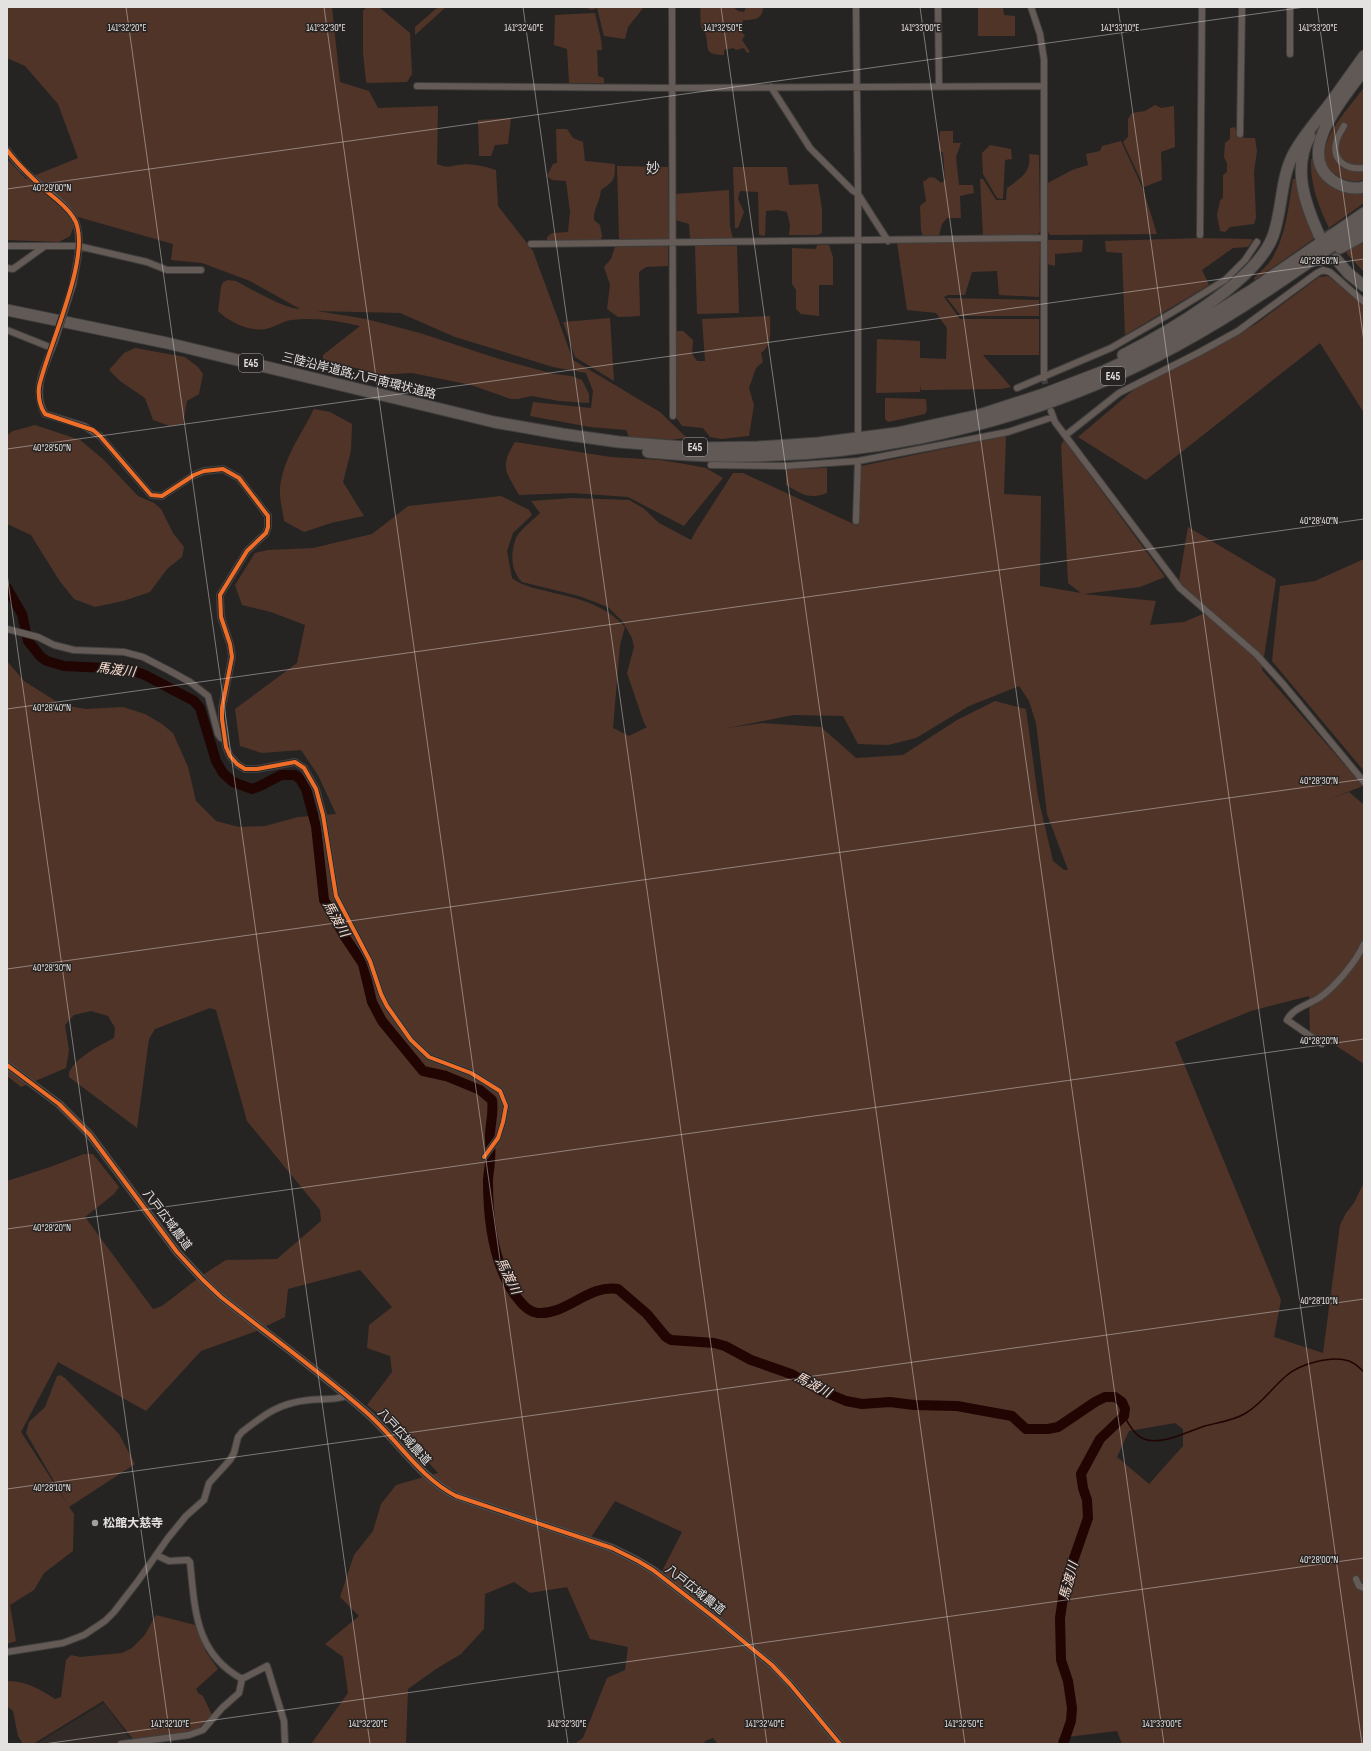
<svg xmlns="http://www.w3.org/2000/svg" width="1371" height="1751" font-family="'Sofia Sans Condensed','Noto Sans JP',sans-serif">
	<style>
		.built { fill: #322a26 }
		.green { fill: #513428; fill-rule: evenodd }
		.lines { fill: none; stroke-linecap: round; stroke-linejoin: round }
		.stream { stroke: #210503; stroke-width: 1.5 }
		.river { stroke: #210503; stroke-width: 10 }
		.minor-tunnel { stroke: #424040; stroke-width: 6; stroke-dasharray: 6 3; stroke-linecap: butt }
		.motorway-tunnel { stroke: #424040; stroke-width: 11; stroke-dasharray: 11 5.5; stroke-linecap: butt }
		.minor-casing { stroke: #403f3e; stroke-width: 8 }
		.tertiary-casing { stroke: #403f3e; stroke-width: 9 }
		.motorway-casing { stroke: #403f3e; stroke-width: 13 }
		.minor { stroke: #645a56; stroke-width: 6 }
		.tertiary { stroke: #645a56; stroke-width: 7 }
		.motorway { stroke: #605956; stroke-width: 11 }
		.minor-bridge-casing { stroke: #403f3e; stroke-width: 8; stroke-linecap: butt }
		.minor-bridge { stroke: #645a56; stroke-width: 6 }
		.cycleway-casing { stroke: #262322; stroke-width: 6 }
		.cycleway { stroke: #ee6e29; stroke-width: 4 }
		.ticks { fill: none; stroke: #e4e2e1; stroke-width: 1; stroke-opacity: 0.45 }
		.poi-dot { fill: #a1a09e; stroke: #262322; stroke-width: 1.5 }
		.labels { text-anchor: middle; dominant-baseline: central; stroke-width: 3; stroke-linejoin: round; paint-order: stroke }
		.shield { fill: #262322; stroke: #aba9a8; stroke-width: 1 }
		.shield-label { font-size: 11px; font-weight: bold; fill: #e4e2e1 }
		.street-label { font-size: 12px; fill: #e4e2e1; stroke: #262322 }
		.poi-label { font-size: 12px; font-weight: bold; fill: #e4e2e1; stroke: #262322; text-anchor: start }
		.water-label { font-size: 13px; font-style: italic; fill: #fadcd0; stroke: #262322 }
		.quarter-label { font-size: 14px; fill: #dcd7d5; stroke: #262322 }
		.ticks-label { font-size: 10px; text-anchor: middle; fill: #e4e2e1; stroke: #262322; stroke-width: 3; stroke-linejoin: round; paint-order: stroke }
	</style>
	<rect width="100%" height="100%" fill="#252423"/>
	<!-- built -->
	<path class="built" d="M104 1703 131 1740 121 1741 116 1744H36Z"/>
	<!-- green -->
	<path class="green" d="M7 7H332L340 82 369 91 378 108 438 106 437 164C449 168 446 167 458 165 470 163 484 166 496 170L498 206 533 251 573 360 660 412 687 438 668 440 629 437 626 430 590 427 530 416 533 402 591 408 593 391 586 373 553 367 455 337 400 313 317 311 366 319 420 333 499 359 554 374 572 376 582 380 589 394V403L559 401 532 396 518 399H511L471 385 412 373 377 375 360 369 328 362 323 359V355L360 326C340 321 313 317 292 320 283 321 275 327 266 329 250 332 229 322 218 311L221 287 223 282 228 280 236 281C249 288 287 310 300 309L250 281 202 263 171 260 173 244 78 217 70 236 59 242 7 240V159L26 179 78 158 58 104 25 66 7 58Z
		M367 7 380 8 410 33 412 74 407 82 367 83 366 81 363 53V11Z
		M438 7H446L415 35V27Z
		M584 7H644L628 27 625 39 604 36 597 8 592 10Z
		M700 7H733L738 11 744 12 746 7H763C763 20 753 20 743 20L742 33 745 35 742 40 750 52 747 53 744 48 736 50 733 48 724 50V55C704 54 709 51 706 35 705 32 702 30 701 27 700 20 701 13 700 7Z
		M978 7H1003L1004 15 1015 16V36H978Z
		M595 13 601 39 602 50H597L598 76 604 78V83H569L567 49 554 45 555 15Z
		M1364 87V180C1353 183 1345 181 1335 174 1304 151 1351 107 1364 87Z
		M1155 105 1161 108 1174 106 1175 147 1161 152 1162 180 1144 187 1123 142 1128 137V119L1132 113 1145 111Z
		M511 118 508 144 495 145 491 156H479L478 120Z
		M1235 127C1238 139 1244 138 1255 138L1257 151 1254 172 1256 218 1254 224 1230 227 1225 232 1220 231 1217 215 1220 201 1223 197V175L1227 172V163L1224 157 1225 143 1230 139V128Z
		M556 129H567L573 138 583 142 585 161 615 164C615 180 614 181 601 190 600 202 593 209 594 220L600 225 602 236 601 240H547V237L552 233 568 232 570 212 566 181 552 180 547 176 553 164 557 163Z
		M940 131H953V143H961L956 157 959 185H973L974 193 960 196 961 218H947L942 224 939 235 923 236 921 230 920 206 926 201 923 182 930 177 935 178 941 183 945 180 943 153 939 150Z
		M1121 141 1143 189 1157 234 1050 235 1048 232V183L1072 170 1088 165 1086 154 1100 151 1102 146Z
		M990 145 1011 149 1012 159 1005 160 1003 199 997 198 983 174 982 153Z
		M1029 154 1039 155 1040 232 1037 235H983L980 179H983L996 200H1006L1007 188C1020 178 1032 173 1029 154Z
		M1311 159H1315L1319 170 1364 192V203L1329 228C1318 205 1310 184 1311 159Z
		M617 166 668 167 669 240 619 239Z
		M733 167H787L789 185 818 184 822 209V233L818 235H789L790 225 787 212 777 210 766 211 765 236 759 235 758 192 740 191 738 199 744 212 738 228H735Z
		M1293 179H1296C1298 201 1304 219 1315 238L1255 280 1254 278C1260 272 1267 266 1271 260 1287 235 1288 207 1293 179Z
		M729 190 730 226 733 239H690L689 224 675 220V194Z
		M1200 238 1250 239 1253 240 1248 247 1233 248 1202 270 1209 285 1125 335 1122 253 1106 252 1105 241Z
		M1048 240H1083L1082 252 1055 254V266L1047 264 1046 243Z
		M1036 241 1040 243 1039 297 999 295 997 271 972 272 965 295H948L944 297 960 319H1039V355H983L1011 387 1001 389 921 390 920 386V392L876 393 877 339 920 341V358L946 359 947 328 936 313 907 310 897 243Z
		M1364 242V272L1347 254V251Z
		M817 245H829L833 257V285H819V316L801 314 796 309V290L792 284V248L816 249Z
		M668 246V266L646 267 639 272 640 316 618 317 607 309 610 285 604 267 611 259 615 247Z
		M695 246H737L739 313 697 314Z
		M1328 276 1364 305V413L1320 343 1146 480 1078 437 1137 387 1256 324 1319 277Z
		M947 298 1039 300V316H961Z
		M770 316C770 330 773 345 761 353L763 362 756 368 749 388 754 405 749 436 721 439 710 437 703 428 682 426 677 419 676 331H683L693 340 692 354 697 361H705L702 319Z
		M610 318 614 381 575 357 563 322Z
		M135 348 185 357 198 367 203 374 199 394 187 401 183 424 170 426 153 420 145 398 120 381 109 370 124 353Z
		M885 398 926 399 927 410 925 414 888 422 885 419Z
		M314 409 330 412 352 424 351 451 343 482 364 516 331 523 304 532 284 521C283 511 279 498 280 488 283 459 301 435 314 409Z
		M35 425 80 440 103 459 138 496 154 503 161 509 173 533 184 547 182 557 167 569 150 592 123 601 95 607 74 599 59 580 31 535 7 524V435L13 431Z
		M1006 436 1004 494 1041 496 1040 586 1081 593 1068 583 1061 445 1064 440 1165 577 1140 587 1083 594 1156 601 1150 625 1184 622 1212 610 1188 592 1179 581 1188 527 1276 579 1262 670 1363 786 1327 800 1349 792 1364 805V1064L1324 1038 1310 1035 1309 996 1251 1011 1175 1042 1281 1300 1274 1337 1323 1353 1340 1225 1346 1213 1354 1203 1364 1182V1744H1122L1117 1731 1059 1738 1058 1744H718L713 1738 705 1741 704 1744H574L583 1738 607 1678 625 1670 628 1647 590 1639 567 1587 530 1593 514 1582 485 1594 484 1629 461 1654 436 1669 408 1689 406 1744H311L348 1693 343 1657 325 1644 359 1616 340 1597 354 1555 373 1531 381 1504 396 1485 438 1473 400 1431 367 1405 392 1372 390 1356 367 1348 369 1325 392 1307 360 1270 288 1289 285 1317 254 1332 201 1351 146 1411 58 1362 21 1432 68 1505 26 1433 29 1422 45 1407 57 1376 60 1375 65 1378 119 1434 135 1464 69 1507 74 1514 73 1551 44 1573 34 1590 10 1605 16 1641 7 1644V1181L53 1166 84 1154H93L119 1187 114 1194 85 1217 153 1309 162 1306 201 1276 226 1260 277 1259 321 1221 320 1210 247 1121 216 1010 210 1008 155 1029 149 1039 137 1128 69 1077C67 1062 102 1044 114 1038L115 1028 108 1016 91 1011 74 1015 65 1025 69 1050 66 1068 21 1087 7 1076V661L24 681 62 705 86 709 123 707 145 714 162 724 173 733 188 767 196 801 216 821 239 827 265 826 298 817 336 814 318 775 301 750 262 753 240 746 235 709 297 663 305 625 271 612 242 605 235 585 255 553 268 550 313 548 372 534 408 506 501 496 529 510 532 515 513 533 507 551 512 578C524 587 535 588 550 592 579 599 604 604 625 627L620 645 613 728 629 736 647 727 644 723 627 673 634 647 632 638 623 622 608 607 579 596 522 582C511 572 510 553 516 538 519 531 534 519 540 513L531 501 573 498 629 500 643 508 659 523 691 540 697 529 733 473H743L858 526 861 466ZM1019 686 1029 701 1036 723 1047 814 1068 870H1064L1053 861 1038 797 1026 709 995 701 957 720 903 755 856 758 821 727 762 723 728 728 793 715 843 716 858 744 888 745 916 738 969 706ZM1175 1423 1183 1429V1446L1149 1484 1117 1457 1129 1431ZM615 1501 682 1532 659 1577 590 1539Z
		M515 442 611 457 660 460 685 464 706 468 723 478 684 526 628 497 572 493 519 495C506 471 499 468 515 442Z
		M827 468V493C808 500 802 494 786 485V469Z
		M1364 559V771L1272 661 1280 586 1315 581Z
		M156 1615 195 1625 206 1652 218 1669 196 1689 198 1693 203 1696 212 1715 199 1728 184 1733 133 1739 103 1701 33 1744H23L18 1736 13 1711 8 1707 7 1681C26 1681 40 1689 55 1699L61 1697 66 1660 71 1655 80 1657 122 1653 132 1648 144 1636Z"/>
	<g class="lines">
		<!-- stream -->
		<path class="stream" d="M1124 1416C1129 1424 1134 1435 1144 1439 1162 1446 1188 1431 1205 1426 1219 1422 1233 1421 1246 1413 1262 1403 1272 1388 1286 1376 1299 1364 1332 1355 1349 1361 1355 1363 1360 1368 1364 1372"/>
		<!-- river -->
		<path class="river" d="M7 588 22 614 28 641 41 657 47 661 64 666 128 669 145 675 194 701 200 708 216 761 223 773 233 782 252 789 260 786 281 775H295L300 779 306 789 316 826 324 900 345 937 363 964 372 1002 382 1021 423 1071 446 1076 480 1090 492 1100C494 1113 490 1124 490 1136 490 1144 491 1152 490 1160 490 1167 488 1174 488 1181 488 1220 493 1263 515 1295 521 1303 528 1312 538 1313 567 1315 588 1284 618 1289L647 1314 666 1337 671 1340 714 1343 725 1346 751 1360 791 1374 822 1391 846 1401 862 1404 890 1402 914 1405 957 1406 1012 1416 1026 1429H1048L1058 1427 1095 1402 1105 1397H1115L1122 1402 1125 1409 1124 1416 1100 1439 1081 1474 1083 1488 1087 1500 1088 1518 1065 1584 1060 1618 1061 1660 1068 1681 1072 1708 1071 1721 1063 1744"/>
		<!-- minor-tunnel -->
		<path class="minor-tunnel" d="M1044 378 1047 394"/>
		<!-- motorway-tunnel -->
		<path class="motorway-tunnel" d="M1325 231 1341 257"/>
		<defs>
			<path id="minor" d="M672 7 673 416
				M856 7 858 194V431
				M938 7 939 86
				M1031 7 1040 34 1044 60V378
				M1290 54V7
				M417 86 672 88 1043 86
				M771 87 810 148 852 190 858 194 888 241
				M1344 126C1341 131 1337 137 1336 143 1332 162 1348 170 1364 168
				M1240 134 1242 7
				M7 150C13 158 18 165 25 171 40 186 72 206 77 226 82 244 76 266 73 284
				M1200 235 1202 7
				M531 244 1043 238
				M7 246H78L147 262 167 270H201
				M7 268 13 269 45 246
				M7 330 52 348
				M56 337C48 362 30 388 45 414L84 426 100 436 151 495 162 496 194 475 204 471 223 469 239 478 268 516V527L266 533 247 551 220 595 221 617 230 644 232 657 222 708V719L226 747 230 756 237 764 245 769H257L295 762 304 768 316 789 323 815 336 896 370 961 381 994 387 1006 411 1040 429 1057 471 1073 500 1091 506 1106 503 1122 498 1138 484 1157
				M1017 388 1111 348 1173 312 1225 280 1245 260 1257 242
				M1051 411 1055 422 1180 588 1256 654 1283 684 1364 782
				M1066 435 1119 393 1198 353 1238 331 1317 273 1323 270 1330 272 1364 302
				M711 465 785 466 858 461 1008 432 1053 417
				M856 521 858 461
				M7 629 38 637 54 645 74 650 124 652 143 657 170 671 190 682 208 696 218 734 221 738 225 739
				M1322 1044 1287 1020C1293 1008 1308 1005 1319 998 1335 987 1356 962 1364 944
				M156 1555 169 1561 188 1560 190 1562C195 1610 195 1653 242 1679
				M1356 1579 1359 1586 1364 1588
				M7 1652 63 1643 84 1635 105 1621 114 1612 138 1581 168 1538 186 1516 204 1500 209 1483 230 1460 234 1453 238 1437 242 1432C265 1414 279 1403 309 1400 323 1398 332 1401 346 1396
				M121 1744 189 1735 203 1730 222 1708 239 1693 242 1679 267 1666 284 1721 285 1744"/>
			<path id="tertiary" d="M7 1065 59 1104 90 1135 177 1252 203 1280 221 1297C269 1335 320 1372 366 1412 398 1440 419 1477 456 1496L612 1548 638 1561 653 1570 716 1619 772 1665 790 1684 840 1744"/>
			<path id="motorway" d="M1364 70C1346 95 1294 152 1332 180 1342 187 1352 190 1364 187
				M1310 136C1292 168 1305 204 1319 235
				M1340 248 1364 235
				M1336 259 1348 273 1364 286
				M7 310 167 343 494 422 562 434 619 442 697 448 758 447 818 443 897 433 979 415 1044 394 1104 371 1141 354 1186 331 1252 290 1364 213
				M1123 355C1166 333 1256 282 1273 236 1283 208 1280 177 1295 151 1306 132 1321 116 1334 98 1344 84 1354 70 1364 56
				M648 452C829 469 1016 433 1176 346 1242 310 1303 267 1364 223"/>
		</defs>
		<!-- minor casing -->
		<use href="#minor" class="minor-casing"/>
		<!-- tertiary casing -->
		<use href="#tertiary" class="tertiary-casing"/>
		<!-- motorway casing -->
		<use href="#motorway" class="motorway-casing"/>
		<!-- minor -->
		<use href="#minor" class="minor"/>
		<!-- tertiary -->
		<use href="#tertiary" class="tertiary"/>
		<!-- motorway -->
		<use href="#motorway" class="motorway"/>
		<defs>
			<path id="minor-bridge" d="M56 337 73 284"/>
		</defs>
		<!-- minor-bridge casing -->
		<use href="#minor-bridge" class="minor-bridge-casing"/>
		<!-- minor-bridge -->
		<use href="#minor-bridge" class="minor-bridge"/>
		<defs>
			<path id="cycleway" d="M7 150C18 165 31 177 45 190 55 198 66 206 73 217 96 249 46 351 39 387 38 397 39 405 45 414L93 430 100 436 151 495 162 496 194 475 204 471 223 469 239 478 268 516V527L266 533 247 551 220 595 221 617 230 644 232 657 222 708V719L226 747 230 756 237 764 245 769H257L295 762 304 768 316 789 323 815 336 896 370 961 381 994 387 1006 411 1040 429 1057 471 1073 500 1091 506 1106 503 1122 498 1138 484 1157
				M7 1065 59 1104 90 1135 177 1252 203 1280 221 1297C269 1335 320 1372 366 1412 398 1440 419 1477 456 1496L612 1548 638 1561 653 1570 716 1619 772 1665 790 1684 840 1744"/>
		</defs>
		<!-- cycleway casing -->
		<use href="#cycleway" class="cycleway-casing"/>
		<!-- cycleway -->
		<use href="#cycleway" class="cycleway"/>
	</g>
	<!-- ticks -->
	<path class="ticks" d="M126 7 370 1744M324 7 568 1744M523 7 767 1744M721 7 965 1744M920 7 1164 1744M1118 7 1362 1744M1317 7 1364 342M7 189 1305 7M7 449 1364 259M7 574 171 1744M7 709 1364 519M7 969 1364 779M7 1229 1364 1039M7 1489 1364 1299M44 1744 1364 1558"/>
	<!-- markers -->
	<circle class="poi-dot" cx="95" cy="1523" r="4"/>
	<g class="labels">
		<!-- shield labels -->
		<g class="shield">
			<rect x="239" y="354" width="24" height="18" rx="3"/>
			<rect x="1101" y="367" width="24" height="18" rx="3"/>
			<rect x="683" y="438" width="24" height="18" rx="3"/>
		</g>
		<g class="shield-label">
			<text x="251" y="363">E45</text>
			<text x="1113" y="376">E45</text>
			<text x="695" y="447">E45</text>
		</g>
		<!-- street labels -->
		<g class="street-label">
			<text transform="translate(359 376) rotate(14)">三陸沿岸道路;八戸南環状道路</text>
			<text transform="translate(167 1220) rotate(53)">八戸広域農道</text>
			<text transform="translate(404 1437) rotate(47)">八戸広域農道</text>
			<text transform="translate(695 1590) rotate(38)">八戸広域農道</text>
		</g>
		<!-- poi labels -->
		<g class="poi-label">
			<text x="103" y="1523">松館大慈寺</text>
		</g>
		<!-- water labels -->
		<g class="water-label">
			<text transform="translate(116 670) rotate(7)">馬渡川</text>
			<text transform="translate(336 919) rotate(61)">馬渡川</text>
			<text transform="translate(508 1276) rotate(64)">馬渡川</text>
			<text transform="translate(813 1385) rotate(28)">馬渡川</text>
			<text transform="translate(1069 1581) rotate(-75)">馬渡川</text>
		</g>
		<!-- quarter labels -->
		<g class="quarter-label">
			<text x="653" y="168">妙</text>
		</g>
	</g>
	<g class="ticks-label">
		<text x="127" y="31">141°32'20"E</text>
		<text x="326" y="31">141°32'30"E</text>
		<text x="524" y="31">141°32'40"E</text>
		<text x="723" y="31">141°32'50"E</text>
		<text x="921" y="31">141°33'00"E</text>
		<text x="1120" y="31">141°33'10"E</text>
		<text x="1318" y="31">141°33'20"E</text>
		<text x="52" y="191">40°29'00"N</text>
		<text x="1319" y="264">40°28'50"N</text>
		<text x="52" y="451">40°28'50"N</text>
		<text x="1319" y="524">40°28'40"N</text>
		<text x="52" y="711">40°28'40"N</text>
		<text x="1319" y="784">40°28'30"N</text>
		<text x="52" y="971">40°28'30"N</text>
		<text x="1319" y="1044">40°28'20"N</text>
		<text x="52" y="1231">40°28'20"N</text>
		<text x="1319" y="1304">40°28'10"N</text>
		<text x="52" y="1491">40°28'10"N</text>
		<text x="1319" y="1563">40°28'00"N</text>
		<text x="170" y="1727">141°32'10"E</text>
		<text x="368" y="1727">141°32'20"E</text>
		<text x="567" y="1727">141°32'30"E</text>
		<text x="765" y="1727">141°32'40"E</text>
		<text x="964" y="1727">141°32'50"E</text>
		<text x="1162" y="1727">141°33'00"E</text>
	</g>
	<!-- border -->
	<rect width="1371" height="1751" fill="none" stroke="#e4e2e1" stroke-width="16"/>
</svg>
